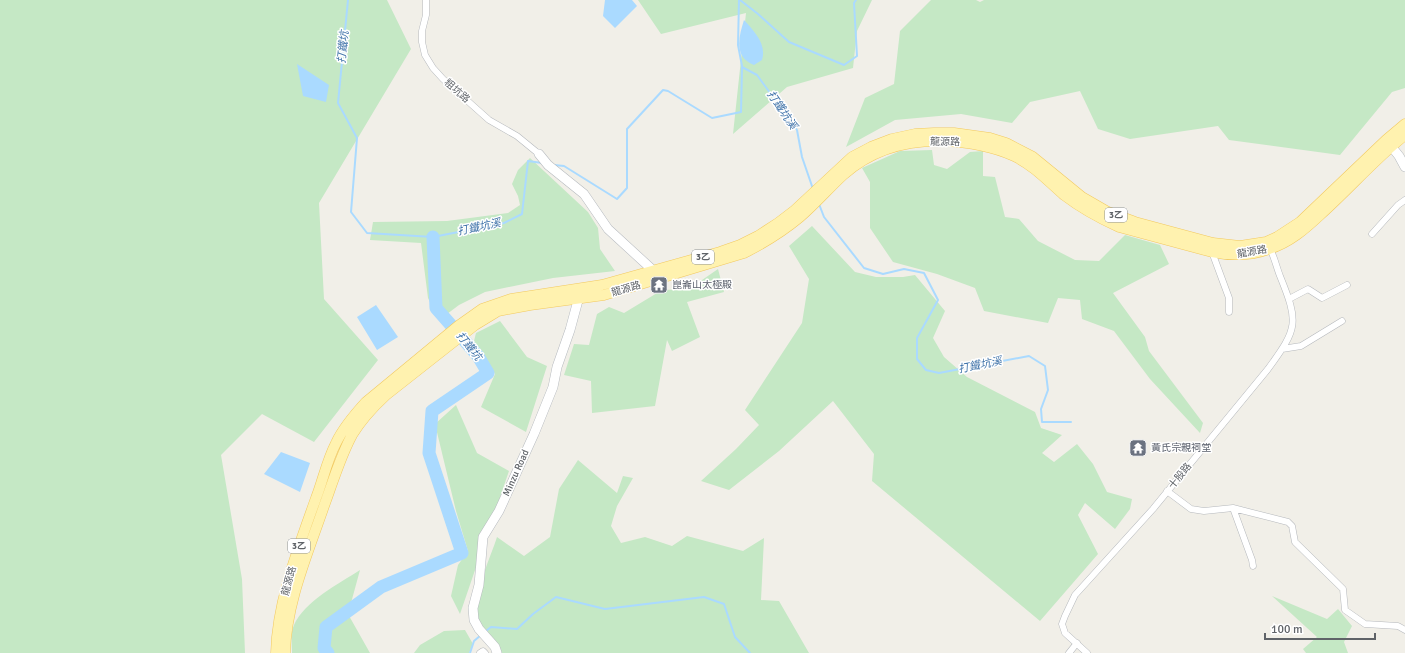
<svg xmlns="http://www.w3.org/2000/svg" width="1405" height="653" font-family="Signika,'Noto Sans TC',sans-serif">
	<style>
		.green { fill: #c5e8c5 }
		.water { fill: #aadaff }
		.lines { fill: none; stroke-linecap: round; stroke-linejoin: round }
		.stream { stroke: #aadaff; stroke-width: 2 }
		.river { stroke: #aadaff; stroke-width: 13 }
		.street-casing { stroke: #b5b8bc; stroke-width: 7 }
		.secondary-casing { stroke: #b6babf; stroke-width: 10 }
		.primary-casing { stroke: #f2c960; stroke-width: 11 }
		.street { stroke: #fff; stroke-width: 6 }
		.secondary { stroke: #fff; stroke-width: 9 }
		.primary { stroke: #fff2af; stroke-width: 10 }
		.labels { text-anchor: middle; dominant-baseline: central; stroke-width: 3; stroke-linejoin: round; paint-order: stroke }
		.shield { fill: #fff; stroke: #8f9295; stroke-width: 1 }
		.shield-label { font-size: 9px; font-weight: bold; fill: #5f6368 }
		.street-label { font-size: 10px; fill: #5f6368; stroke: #fff }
		.worship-label { font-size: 10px; fill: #5b616d; stroke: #fff; text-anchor: start }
		.water-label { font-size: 11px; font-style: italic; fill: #4174aa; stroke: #fff }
	</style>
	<rect width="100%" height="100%" fill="#f1efe8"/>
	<!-- green -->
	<path class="green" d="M0 0H387L411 49 319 203 324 299 378 360 314 442 262 414 221 455 242 579 245 653H0Z
		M638 0H872L857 31 853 68 787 87 733 134 746 13 661 34Z
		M931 0H976L980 2 984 0H1405V88L1392 92 1340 155 1229 140 1218 126 1130 139 1098 129 1080 91 1030 102 1012 123 961 114 895 120 846 147 865 98 894 84 900 31Z
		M932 150 934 165 947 169 970 152 983 151V176L995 177 1005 217 1019 219 1038 241 1075 260 1099 261 1125 235 1160 245 1169 264 1113 293 1145 337 1149 351 1203 423 1200 433 1150 379 1114 331 1082 319 1080 300 1058 298 1048 323 984 311 975 288 937 274 893 262 870 228V182L862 168 900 151Z
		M530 158 588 212 598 228 600 249 615 271 553 278 485 292 459 305 439 320 428 298 421 243 370 240 373 222 447 221 508 213 520 205 518 196 512 184 518 170Z
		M812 226 855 272 876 277H903L915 275 945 311 933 338 944 357 967 377 1035 412 1041 428 1062 435 1042 453 1054 462 1077 444 1093 464 1107 492 1132 499 1130 509 1115 529 1085 503 1078 515 1098 554 1040 621 872 481 874 454 833 401 779 451 729 490 701 481 736 449 759 425 745 410 802 323 809 279 789 246Z
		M718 269 724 292 687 302 700 337 672 351 667 340 655 406 592 413 591 381 564 375 574 344 589 345 597 314 609 307 624 313 662 290 689 289Z
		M500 321 527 357 547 366 526 432 481 407 495 374 474 341 476 333Z
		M456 405 477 453 509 471 460 614 451 596 458 565 468 551 456 511 435 424Z
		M578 460 617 493 623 476 633 478 617 506 611 526 621 543 645 537 672 546 687 536 743 551 764 538 761 600 779 601 809 653H497C491 645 482 636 478 627 469 602 489 562 497 537L524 556 550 537 559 489Z
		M360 570 348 614 370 653H292C292 645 290 633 294 625 305 601 338 584 360 570Z
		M1272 596 1327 619 1338 609 1352 626 1344 642 1348 653H1306L1303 649 1317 637Z
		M465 630 473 644 469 653H414L420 645 444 631Z"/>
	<!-- water -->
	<path class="water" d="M605 0H632L637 6 615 28 603 16Z
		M744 20C754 31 767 44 762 60L754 65C733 57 739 36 744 20Z
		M297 64 329 85 326 102 303 96Z
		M376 305 398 337 377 350 357 317Z
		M281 452 310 463 300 492 264 474Z"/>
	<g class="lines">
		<!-- stream -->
		<path class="stream" d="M348 0 338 103 357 138 351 212 367 233 433 237 504 223 522 214 528 161 542 163
			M739 0 738 45 742 66
			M740 0 758 14 789 42 844 65 857 56 854 3 856 0
			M554 165 564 166 617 199 627 188V129L663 90 668 91 712 118 741 112 742 67 757 75 797 130 802 157 813 189
			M819 204 824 217 864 268 883 274 904 269 924 273 938 300 917 338V359L926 370 939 373 1029 356 1045 366 1048 390 1041 409 1042 422H1071
			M486 631 491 627 517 629 533 614 556 597 605 609 704 597 724 604 735 637 750 653
			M470 653 474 641 481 635"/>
		<!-- river -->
		<path class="river" d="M328 653 324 648 326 627 381 587 462 553 429 453 432 411 488 373 478 356 436 308 433 237"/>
		<defs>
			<path id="street" d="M426 0V15L422 31V42L425 55 433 68 443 79 489 120 517 136 539 154
				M1372 234 1398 205 1405 200
				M1212 252 1229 298V312
				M1289 299 1308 289 1322 298 1347 285
				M1282 349 1301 346 1342 321
				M1167 491 1191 509 1204 511 1233 508 1288 522 1292 526 1295 542 1343 589 1345 610 1365 624 1398 626 1405 630
				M1233 508 1252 560 1253 566
				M480 653 483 651 485 653
				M1069 653 1077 643
				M1087 653 1065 633 1062 624 1065 616 1075 595 1153 509 1268 369C1298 328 1299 323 1280 276 1276 266 1274 255 1269 247"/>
			<path id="secondary" d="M1387 141 1399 156 1405 167
				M539 154 548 165 584 194 608 229 657 274
				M497 653 495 647 479 629 474 620 473 608 479 585 483 537 499 511 534 434 553 387 557 367 570 330 580 293"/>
			<path id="primary" d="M276 653C277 602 299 546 316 498 323 480 327 460 336 443 343 428 355 414 366 402L458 326 482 309 511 299 602 285 720 252 740 245 758 236 778 223 795 210 852 157 871 147 892 139 915 134 934 133H954L990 138 1006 143 1033 157 1082 197 1108 212 1135 222 1213 243 1240 246 1266 242 1277 237 1300 222 1386 140 1405 124
				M285 653C286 603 308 553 324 506 333 482 340 457 352 435 361 420 373 407 386 395L475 325 498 311 530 305 604 295 744 253C764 243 782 232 800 217 815 204 828 189 843 175 871 150 907 140 943 141 968 142 992 146 1014 156 1033 165 1048 181 1064 195 1081 208 1099 218 1119 227L1212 252C1232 256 1250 256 1269 249 1289 243 1305 229 1320 215 1349 189 1375 159 1405 135"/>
		</defs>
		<!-- street casing -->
		<use href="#street" class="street-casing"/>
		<!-- secondary casing -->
		<use href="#secondary" class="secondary-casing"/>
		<!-- primary casing -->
		<use href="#primary" class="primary-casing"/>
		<!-- street -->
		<use href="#street" class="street"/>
		<!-- secondary -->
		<use href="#secondary" class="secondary"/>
		<!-- primary -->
		<use href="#primary" class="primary"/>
	</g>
	<!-- icons -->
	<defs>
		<symbol id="temple-square" viewBox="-11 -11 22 22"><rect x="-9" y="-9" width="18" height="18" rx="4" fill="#6b7280" stroke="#fff"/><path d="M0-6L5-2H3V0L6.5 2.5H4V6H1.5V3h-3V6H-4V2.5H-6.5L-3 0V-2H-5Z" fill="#fff"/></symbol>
	</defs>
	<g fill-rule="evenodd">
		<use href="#temple-square" x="649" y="275" width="20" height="20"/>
		<use href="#temple-square" x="1128" y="438" width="20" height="20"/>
	</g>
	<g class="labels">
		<!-- shield labels -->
		<g class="shield">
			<rect x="1105" y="208" width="22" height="14" rx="3"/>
			<rect x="692" y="250" width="22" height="14" rx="3"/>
			<rect x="288" y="539" width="22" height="14" rx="3"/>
		</g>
		<g class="shield-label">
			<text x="1116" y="215">3乙</text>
			<text x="703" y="257">3乙</text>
			<text x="299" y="546">3乙</text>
		</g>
		<!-- street labels -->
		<g class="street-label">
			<text transform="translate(457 91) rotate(42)">粗坑路</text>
			<text transform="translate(945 142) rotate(1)">龍源路</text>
			<text transform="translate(1252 252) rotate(-10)">龍源路</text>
			<text transform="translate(626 289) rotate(-16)">龍源路</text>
			<text transform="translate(516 473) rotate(-66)">Minzu Road</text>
			<text transform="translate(1180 476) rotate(-51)">十股路</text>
			<text transform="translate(289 581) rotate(-75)">龍源路</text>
		</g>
		<!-- worship labels -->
		<g class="worship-label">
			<text x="672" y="285">崑崙山太極殿</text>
			<text x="1151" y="448">黃氏宗親祠堂</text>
		</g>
		<!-- water labels -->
		<g class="water-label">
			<text transform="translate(343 47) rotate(-84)">打鐵坑</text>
			<text transform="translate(782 110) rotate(56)">打鐵坑溪</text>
			<text transform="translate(479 227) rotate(-12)">打鐵坑溪</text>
			<text transform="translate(469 346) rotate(51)">打鐵坑</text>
			<text transform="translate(980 365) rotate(-11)">打鐵坑溪</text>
		</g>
	</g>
	<!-- scale -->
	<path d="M1265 633v6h110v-6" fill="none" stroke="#5f6368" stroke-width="2"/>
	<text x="1271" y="633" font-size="12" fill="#5f6368" stroke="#ffffff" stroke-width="3" paint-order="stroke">100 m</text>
</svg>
